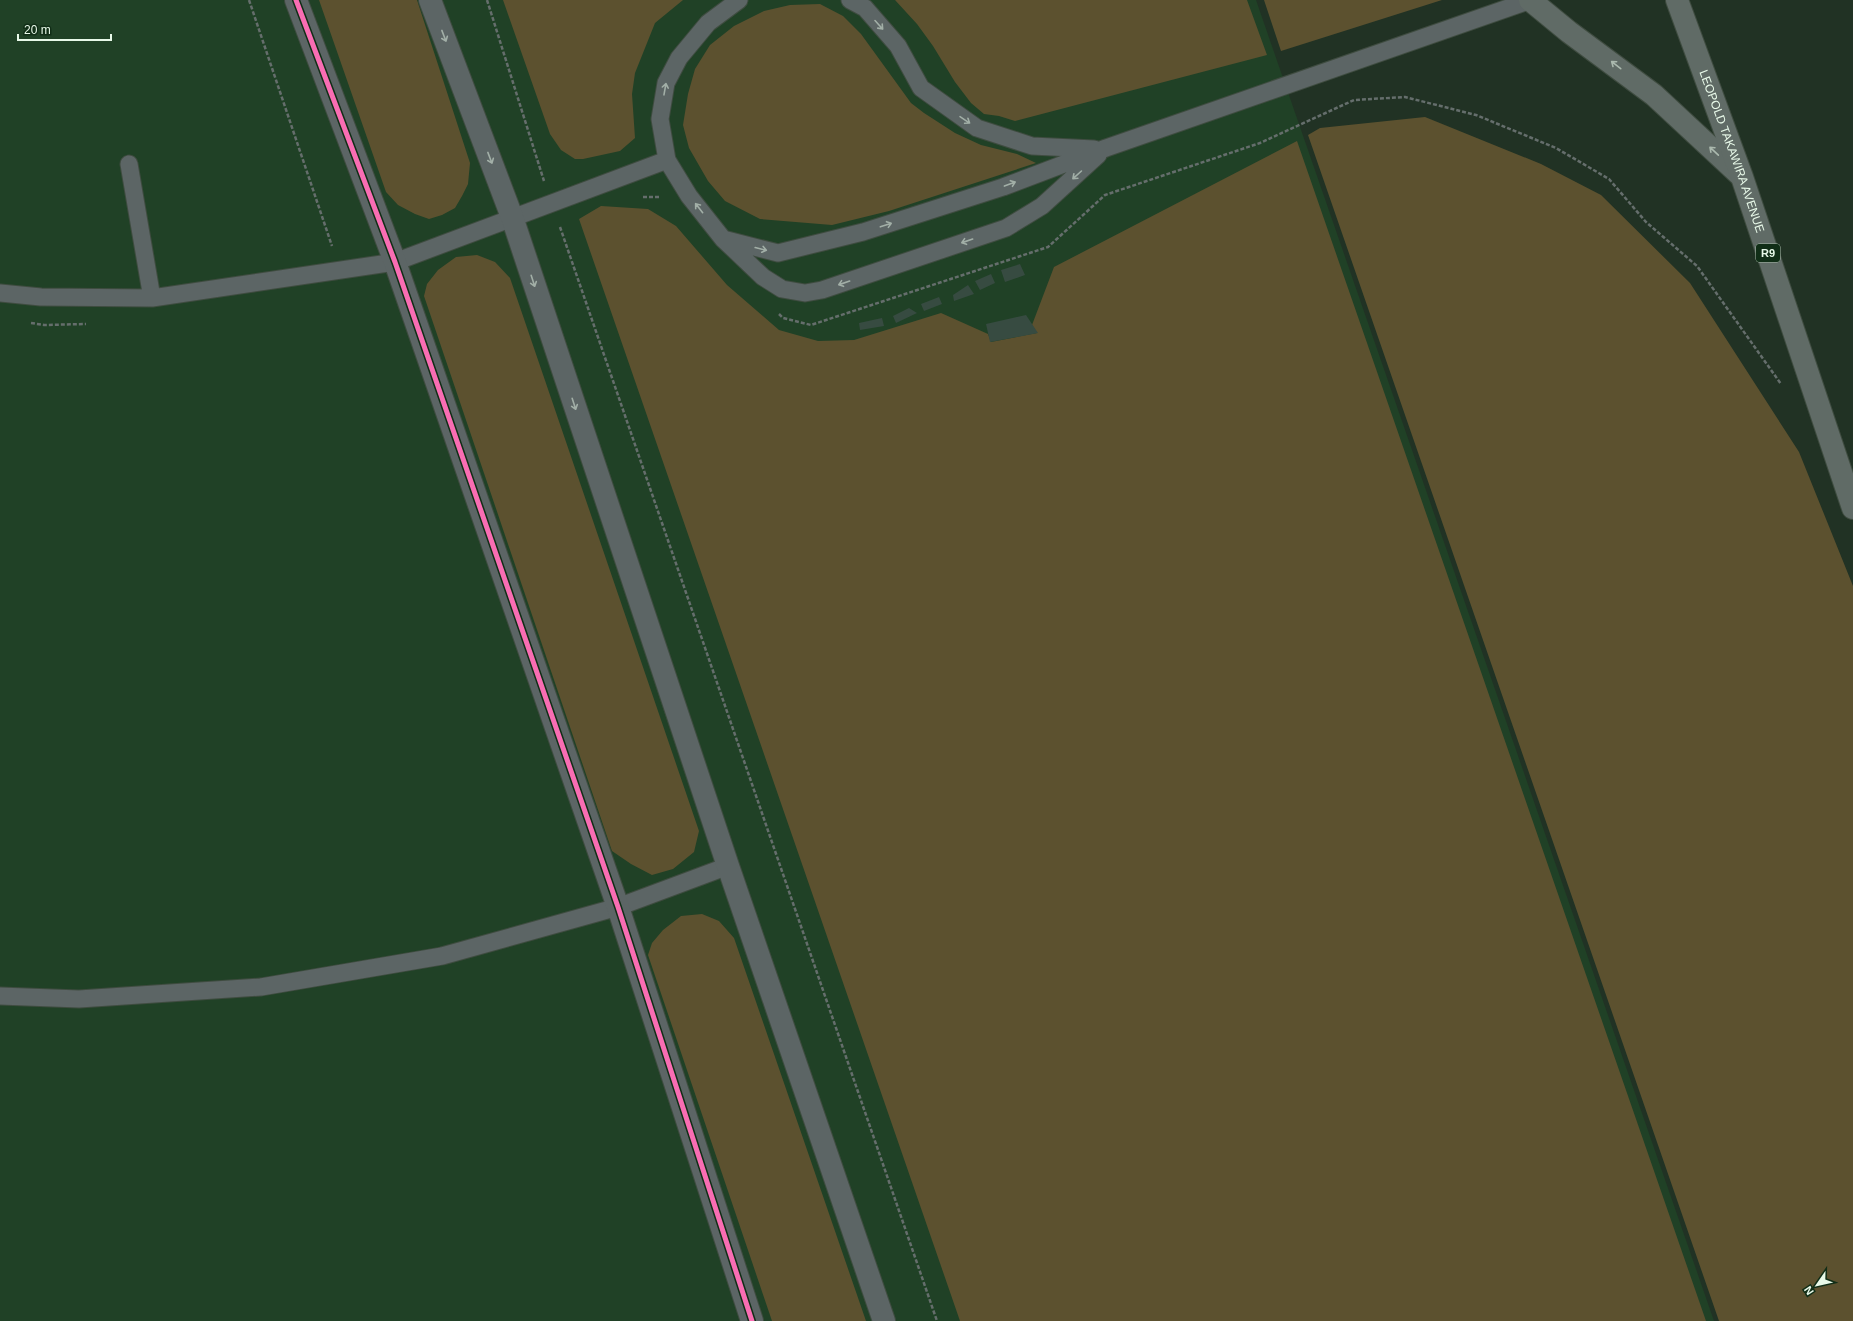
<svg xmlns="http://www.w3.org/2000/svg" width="1853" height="1321" font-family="Arial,sans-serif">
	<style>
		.built { fill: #204126 }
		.green { fill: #5c512f }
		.building { fill: #374b41 }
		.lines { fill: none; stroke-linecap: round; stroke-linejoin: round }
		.lane-casing { stroke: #3f4c40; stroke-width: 19 }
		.street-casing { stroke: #3f4c40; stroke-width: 24 }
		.highway-casing { stroke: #3f4c40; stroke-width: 24 }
		.path { stroke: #656e6c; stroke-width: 2.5; stroke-dasharray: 4 2; stroke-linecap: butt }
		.lane { stroke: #5c6565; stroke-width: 17 }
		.street { stroke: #5c6565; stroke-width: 22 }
		.highway { stroke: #606b66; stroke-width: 22 }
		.cycleway-casing { stroke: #112e17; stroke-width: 8 }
		.cycleway { stroke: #f96db3; stroke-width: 5 }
		.oneway { stroke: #a2afa7 }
		.oneway2 { stroke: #abb9ae }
		.labels { text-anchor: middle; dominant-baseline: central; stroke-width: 3; stroke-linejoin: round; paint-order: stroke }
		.shield { fill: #112e17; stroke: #a8bcaa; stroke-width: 1 }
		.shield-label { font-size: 11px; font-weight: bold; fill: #e8f9e9 }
		.street-label { font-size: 12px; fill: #e8f9e9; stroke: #112e17 }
	</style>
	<rect width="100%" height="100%" fill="#213224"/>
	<!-- built -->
	<path class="built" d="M0 0H1256L1714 1321H0Z"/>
	<!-- green -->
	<path class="green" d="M319 0H417L470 163 468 184 462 196 455 208 442 215 429 219 415 214 398 205 386 192Z
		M503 0H683L655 23 635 73 632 94 635 138 620 151 583 159H575L561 150 550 134Z
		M895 0H1247L1267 55 1015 121 999 116 984 114 971 103 955 82 933 46 917 24Z
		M1264 0H1442L1281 51Z
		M820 4 843 16 861 34 911 103 924 113 955 133 981 145 1017 154 1036 163 889 211 832 225 760 219 725 201 708 181 689 148 683 125 688 94 695 69 710 45 734 26 764 11 790 5Z
		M1425 117 1541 164 1601 195 1690 283 1799 452 1853 586V1321H1719L1308 135 1320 128Z
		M1297 141 1706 1321H960L579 219 601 206 648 209 676 226 727 285 779 330 818 341 854 340 941 313 988 334 991 342 1037 333 1032 325 1054 267Z
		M477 255 495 262 510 278 699 831 694 852 673 869 652 875 631 864 612 851 424 296 427 284 438 270 456 257Z
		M702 914 719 921 734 938 866 1321H772L648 955 652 943 663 930 681 916Z"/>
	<!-- building -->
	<path class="building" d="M1020 264 1025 275 1005 282 1001 270Z
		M991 274 995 283 980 290 975 281Z
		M968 285 974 294 954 301 953 295Z
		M939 297 942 304 924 311 921 304Z
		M909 308 917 313 896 323 893 316Z
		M1026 315 1038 333 990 342 986 324Z
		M882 318 884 326 860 330 859 323Z"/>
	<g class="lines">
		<defs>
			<path id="lane" d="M739 0 708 23 679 58 666 83 660 119 667 160 689 196 723 239 763 277 782 289 805 293 822 290 1006 228 1042 206 1098 155
				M850 0 865 8 898 46 921 88 977 128 1032 146 1094 149
				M129 164 152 298
				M723 239 778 253 863 232 1003 187 1106 148 1531 0
				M0 293 41 297 152 298 395 262 667 160
				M0 996 79 999 261 987 442 956 618 907 728 866"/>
			<path id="street" d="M296 0 395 262 618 907 752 1321
				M430 0 512 217 728 866 884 1321"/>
			<g id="highway">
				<path d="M1530 0 1569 32 1654 95 1739 174"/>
				<path id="s1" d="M1677 0 1742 177 1853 508"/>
			</g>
		</defs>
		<!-- lane casing -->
		<use href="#lane" class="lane-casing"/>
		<!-- street casing -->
		<use href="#street" class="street-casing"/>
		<!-- highway casing -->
		<use href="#highway" class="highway-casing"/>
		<!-- path -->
		<path class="path" d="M249 0 332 246
			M487 0 544 181
			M643 197H660
			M560 227 937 1321
			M779 314 783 318 811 325 1048 247 1105 195 1260 143 1354 100 1405 97 1476 115 1556 148 1609 179 1646 222 1697 266 1781 384
			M31 323 44 325 86 324"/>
		<!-- lane -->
		<use href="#lane" class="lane"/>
		<!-- street -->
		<use href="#street" class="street"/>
		<!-- highway -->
		<use href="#highway" class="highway"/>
		<defs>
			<path id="cycleway" d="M296 0 395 262 618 907 752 1321"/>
		</defs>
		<!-- cycleway casing -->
		<use href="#cycleway" class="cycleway-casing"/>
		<!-- cycleway -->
		<use href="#cycleway" class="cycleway"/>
	</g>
	<!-- one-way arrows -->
	<defs><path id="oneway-shaft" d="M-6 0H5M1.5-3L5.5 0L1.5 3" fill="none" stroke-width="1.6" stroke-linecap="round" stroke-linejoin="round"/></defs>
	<g class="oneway">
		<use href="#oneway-shaft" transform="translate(879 25) rotate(48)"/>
		<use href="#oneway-shaft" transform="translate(444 36) rotate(69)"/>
		<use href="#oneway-shaft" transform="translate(665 89) rotate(-80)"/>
		<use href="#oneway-shaft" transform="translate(965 120) rotate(34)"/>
		<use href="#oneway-shaft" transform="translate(490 158) rotate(69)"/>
		<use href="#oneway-shaft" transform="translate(1077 175) rotate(138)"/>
		<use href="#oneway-shaft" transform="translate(1010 184) rotate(-20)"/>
		<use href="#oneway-shaft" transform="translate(699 208) rotate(-128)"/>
		<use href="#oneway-shaft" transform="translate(886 225) rotate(-18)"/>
		<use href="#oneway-shaft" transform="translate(967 241) rotate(161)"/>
		<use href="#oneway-shaft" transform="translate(761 249) rotate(14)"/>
		<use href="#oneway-shaft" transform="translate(533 281) rotate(72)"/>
		<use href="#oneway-shaft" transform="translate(844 283) rotate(161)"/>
		<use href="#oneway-shaft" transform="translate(574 404) rotate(72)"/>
	</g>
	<g class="oneway2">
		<use href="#oneway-shaft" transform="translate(1616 65) rotate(-142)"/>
		<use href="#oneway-shaft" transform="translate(1714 151) rotate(-137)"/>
	</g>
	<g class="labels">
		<!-- shield labels -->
		<rect class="shield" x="1756" y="244" width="24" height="18" rx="3"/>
		<g class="shield-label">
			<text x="1768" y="253">R9</text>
		</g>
		<!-- street labels -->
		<g class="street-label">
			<text stroke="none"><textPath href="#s1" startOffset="161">LEOPOLD TAKAWIRA AVENUE</textPath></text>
		</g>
	</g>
	<!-- north arrow -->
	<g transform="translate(1817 1285) rotate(236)" stroke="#112e17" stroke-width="3" paint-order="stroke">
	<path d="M0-3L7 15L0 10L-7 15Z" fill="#e8f9e9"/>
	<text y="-6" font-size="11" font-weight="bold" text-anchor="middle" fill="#e8f9e9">N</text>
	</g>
	<!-- scale -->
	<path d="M18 34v6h93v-6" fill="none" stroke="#e8f9e9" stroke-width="2"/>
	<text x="24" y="34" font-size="12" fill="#e8f9e9" stroke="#112e17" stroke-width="3" paint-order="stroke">20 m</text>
</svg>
